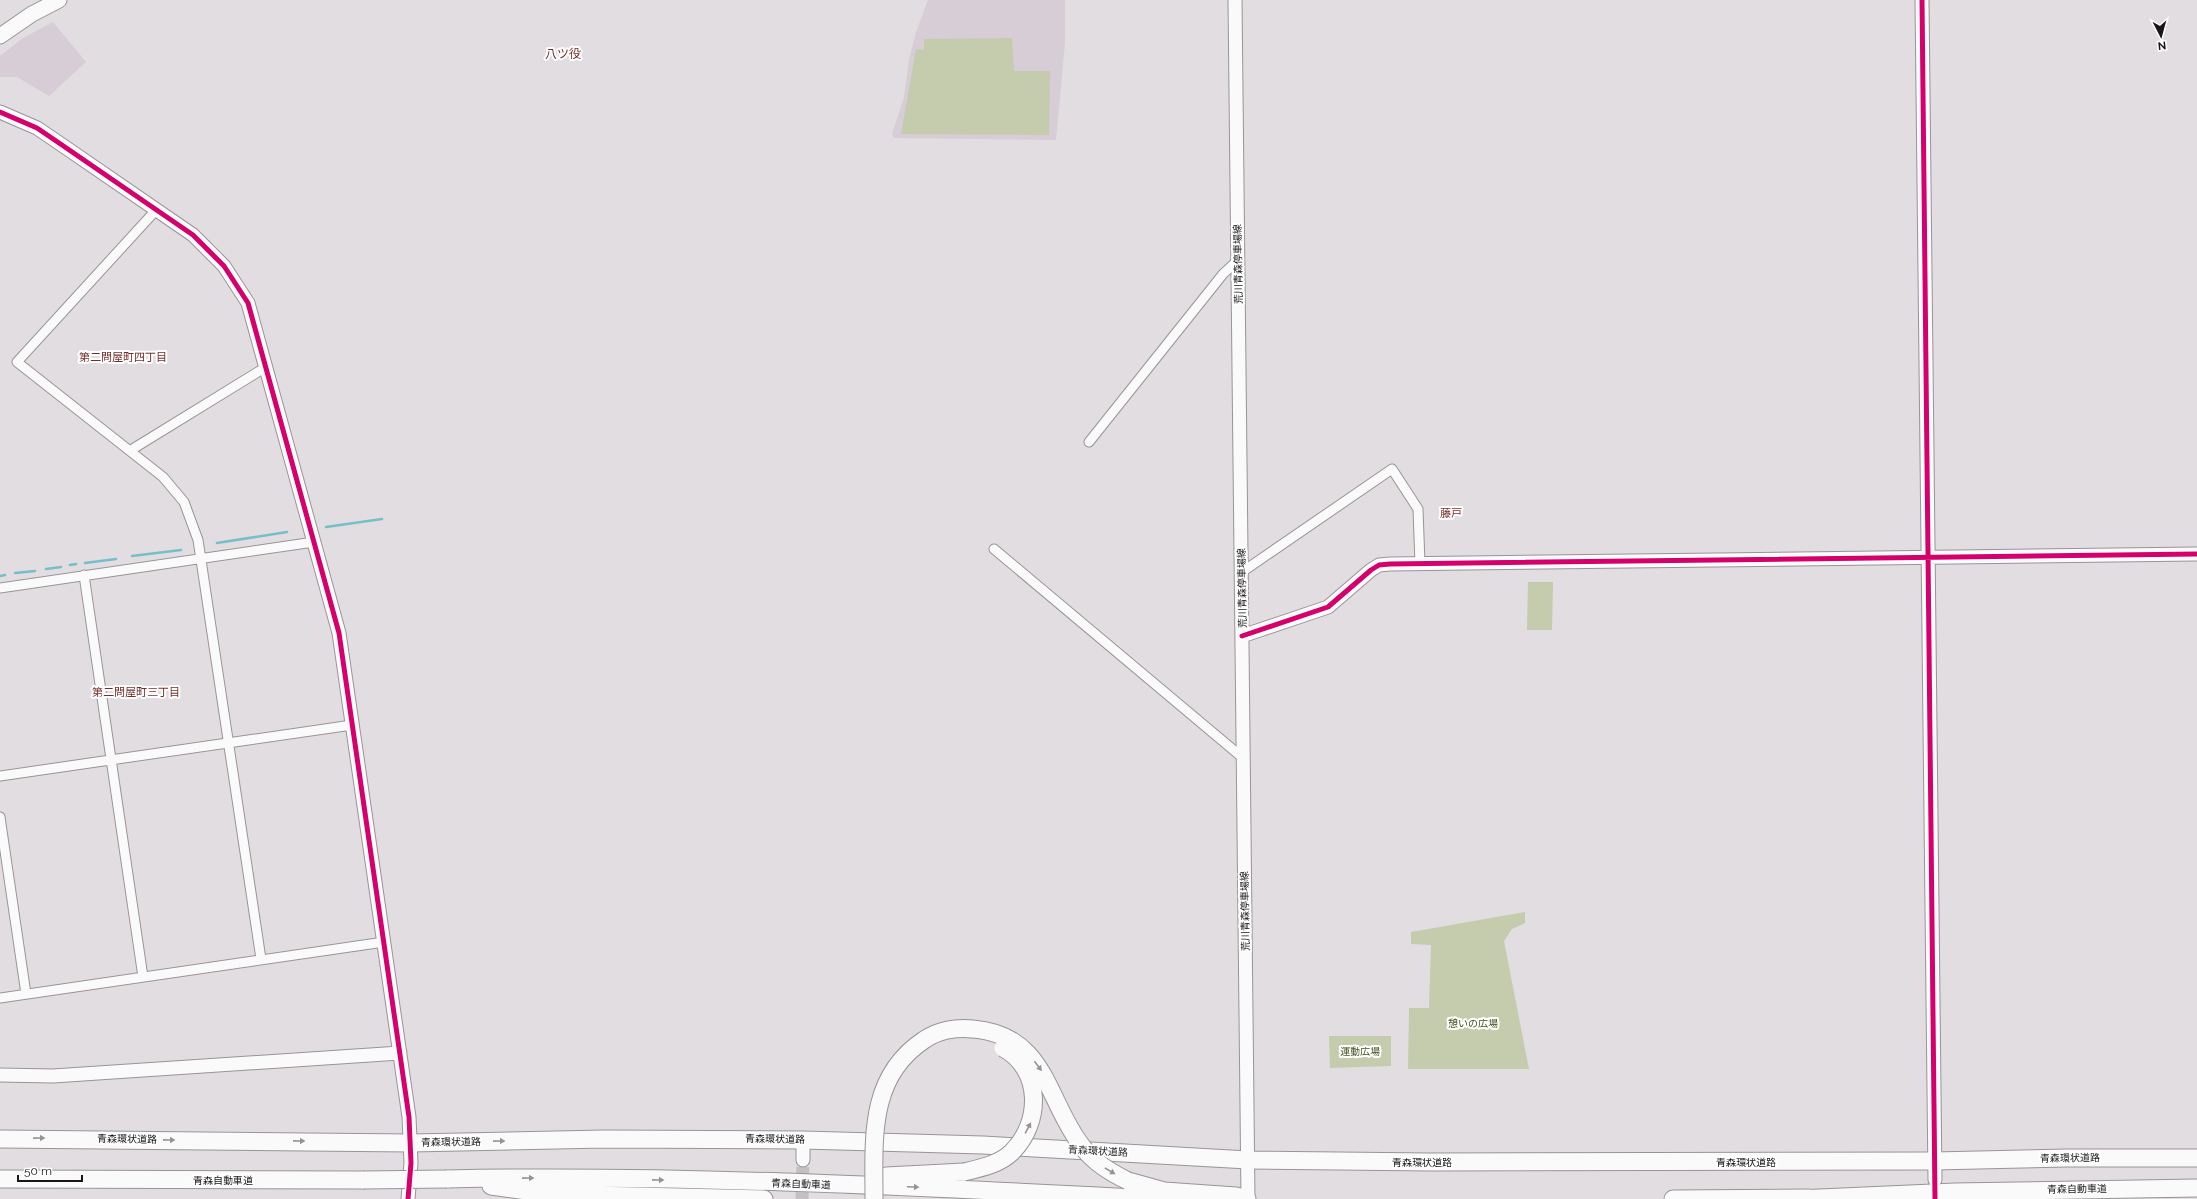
<svg xmlns="http://www.w3.org/2000/svg" width="2197" height="1199" font-family="Raleway,'Noto Sans JP',sans-serif">
	<style>
		.built { fill: #d7cdd6 }
		.green { fill: #c5cbad }
		.lines { fill: none; stroke-linecap: round; stroke-linejoin: round }
		.stream { stroke: #76bfc9; stroke-width: 2.5 }
		.secondary-tunnel { stroke: #c4bfc3; stroke-width: 13; stroke-dasharray: 13 6; stroke-linecap: butt }
		.street-casing { stroke: #989497; stroke-width: 11 }
		.secondary-casing { stroke: #989497; stroke-width: 15 }
		.primary-casing { stroke: #989497; stroke-width: 17 }
		.highway-casing { stroke: #989497; stroke-width: 19 }
		.street { stroke: #fbfafa; stroke-width: 9 }
		.secondary { stroke: #fbfafa; stroke-width: 13 }
		.primary { stroke: #fbfafa; stroke-width: 15 }
		.highway { stroke: #fbfafa; stroke-width: 17 }
		.highway-bridge-casing { stroke: #989497; stroke-width: 19; stroke-linecap: butt }
		.highway-bridge { stroke: #fbfafa; stroke-width: 17 }
		.cycleway-casing { stroke: #fff; stroke-width: 8 }
		.cycleway { stroke: #d6006c; stroke-width: 5 }
		.oneway { fill: #959394 }
		.labels { text-anchor: middle; dominant-baseline: central; stroke-width: 4; stroke-linejoin: round; paint-order: stroke }
		.street-label { font-size: 10px; fill: #181618; stroke: #fff }
		.park-label { font-size: 10px; fill: #44501b; stroke: #fff }
		.neighbourhood-label { font-size: 11px; fill: #742e2a; stroke: #fff }
		.quarter-label { font-size: 12px; fill: #742e2a; stroke: #fff }
	</style>
	<rect width="100%" height="100%" fill="#e2dde1"/>
	<!-- built -->
	<path class="built" d="M928 0H1065V43L1056 140 894 138 892 134 904 97 909 59 916 32Z
		M53 22 86 62 49 96 17 77H0V56L23 38Z"/>
	<!-- green -->
	<path class="green" d="M1012 38 1014 71H1050L1049 135 901 134 916 49 924 50V39Z
		M1528 582H1553L1552 630H1527Z
		M1525 912V923L1512 929 1504 941 1529 1069H1408L1409 1008H1429L1431 945 1411 944V932Z
		M1329 1036H1391V1066L1330 1068Z"/>
	<g class="lines">
		<!-- stream -->
		<path class="stream" d="M326 527 382 519
			M217 543 287 532
			M132 556 181 550
			M85 563 116 559
			M70 565 76 564
			M46 569 61 567
			M15 573 35 571
			M0 576 5 575"/>
		<!-- secondary-tunnel -->
		<path class="secondary-tunnel" d="M802 1199 803 1160"/>
		<defs>
			<path id="street" d="M157 209 17 362 163 477 184 502 198 540 261 959
				M1089 442 1223 274 1238 260
				M131 450 266 367
				M994 549 1243 758
				M1242 572 1392 469 1418 509 1420 564
				M84 575 143 977
				M0 588 314 542
				M0 776 352 725
				M0 817 26 994
				M0 998 384 942"/>
			<path id="secondary" d="M1235 0 1248 1199
				M1922 0 1935 1180
				M0 112 37 128 62 145 193 235 224 266 248 303 339 633 409 1117 411 1163 408 1199
				M1242 636 1328 607 1371 570 1379 565 1390 564 2197 554
				M0 1075 53 1076 400 1053
				M803 1160V1140"/>
			<path id="primary" d="M0 36 32 14 59 0"/>
			<path id="highway" d="M0 1139 411 1143 604 1139 803 1140 983 1145 1248 1160 1430 1162 1934 1161 2067 1158H2197
				M886 1176 964 1172
				M0 1179 363 1180
				M447 1179C683 1174 920 1187 1156 1199
				M1128 1181 1164 1191 1236 1196 1247 1199
				M491 1186 548 1194 764 1199
				M1673 1199 1809 1198
				M1797 1199 1955 1192 2197 1188"/>
		</defs>
		<!-- street casing -->
		<use href="#street" class="street-casing"/>
		<!-- secondary casing -->
		<use href="#secondary" class="secondary-casing"/>
		<!-- primary casing -->
		<use href="#primary" class="primary-casing"/>
		<!-- highway casing -->
		<use href="#highway" class="highway-casing"/>
		<!-- street -->
		<use href="#street" class="street"/>
		<!-- secondary -->
		<use href="#secondary" class="secondary"/>
		<!-- primary -->
		<use href="#primary" class="primary"/>
		<!-- highway -->
		<use href="#highway" class="highway"/>
		<defs>
			<path id="highway-bridge" d="M964 1172C981 1168 1000 1164 1012 1152 1042 1122 1042 1069 1003 1048
				M363 1180 447 1179
				M874 1199C874 1139 868 1077 924 1040 938 1030 957 1027 973 1029 1046 1035 1046 1099 1081 1145 1093 1162 1110 1172 1128 1181"/>
		</defs>
		<!-- highway-bridge casing -->
		<use href="#highway-bridge" class="highway-bridge-casing"/>
		<!-- highway-bridge -->
		<use href="#highway-bridge" class="highway-bridge"/>
		<defs>
			<path id="cycleway" d="M1922 0 1935 1199
				M0 112 37 128 62 145 193 235 224 266 248 303 339 633 409 1117 411 1163 408 1199
				M1242 636 1328 607 1371 570 1379 565 1390 564 2197 554"/>
		</defs>
		<!-- cycleway casing -->
		<use href="#cycleway" class="cycleway-casing"/>
		<!-- cycleway -->
		<use href="#cycleway" class="cycleway"/>
	</g>
	<!-- one-way arrows -->
	<defs><path id="oneway-solid" d="M-6-.8H1V-3.2L6.5 0L1 3.2V.8H-6Z"/></defs>
	<g class="oneway">
		<use href="#oneway-solid" transform="translate(1038 1066) rotate(53)"/>
		<use href="#oneway-solid" transform="translate(1028 1128) rotate(-62)"/>
		<use href="#oneway-solid" transform="translate(39 1138) rotate(-1)"/>
		<use href="#oneway-solid" transform="translate(169 1140) rotate(1)"/>
		<use href="#oneway-solid" transform="translate(299 1141) rotate(1)"/>
		<use href="#oneway-solid" transform="translate(499 1141) rotate(-1)"/>
		<use href="#oneway-solid" transform="translate(1110 1171) rotate(31)"/>
		<use href="#oneway-solid" transform="translate(528 1178) rotate(-1)"/>
		<use href="#oneway-solid" transform="translate(658 1180) rotate(1)"/>
		<use href="#oneway-solid" transform="translate(913 1187) rotate(2)"/>
	</g>
	<g class="labels">
		<!-- street labels -->
		<g class="street-label">
			<text transform="translate(1238 264) rotate(-91)">荒川青森停車場線</text>
			<text transform="translate(1242 588) rotate(-91)">荒川青森停車場線</text>
			<text transform="translate(1245 911) rotate(-91)">荒川青森停車場線</text>
			<text transform="translate(127 1139) rotate(1)">青森環状道路</text>
			<text transform="translate(775 1139) rotate(1)">青森環状道路</text>
			<text transform="translate(451 1142) rotate(-1)">青森環状道路</text>
			<text transform="translate(1098 1151) rotate(3)">青森環状道路</text>
			<text transform="translate(2070 1158) rotate(-1)">青森環状道路</text>
			<text x="1422" y="1162">青森環状道路</text>
			<text x="1746" y="1162">青森環状道路</text>
			<text x="223" y="1180">青森自動車道</text>
			<text transform="translate(801 1184) rotate(2)">青森自動車道</text>
			<text transform="translate(2077 1189) rotate(-1)">青森自動車道</text>
		</g>
		<!-- park labels -->
		<g class="park-label">
			<text x="1473" y="1023">憩いの広場</text>
			<text x="1360" y="1051">運動広場</text>
		</g>
		<!-- neighbourhood labels -->
		<g class="neighbourhood-label">
			<text x="123" y="357">第二問屋町四丁目</text>
			<text x="1451" y="513">藤戸</text>
			<text x="136" y="692">第二問屋町三丁目</text>
		</g>
		<!-- quarter labels -->
		<g class="quarter-label">
			<text x="563" y="54">八ツ役</text>
		</g>
	</g>
	<!-- north arrow -->
	<g transform="translate(2161 36) rotate(174)" stroke="#ffffff" stroke-width="3" paint-order="stroke">
	<path d="M0-3L7 15L0 10L-7 15Z" fill="#181618"/>
	<text y="-6" font-size="11" font-weight="bold" text-anchor="middle" fill="#181618">N</text>
	</g>
	<!-- scale -->
	<path d="M18 1175v6h64v-6" fill="none" stroke="#181618" stroke-width="2"/>
	<text x="24" y="1175" font-size="12" fill="#181618" stroke="#ffffff" stroke-width="3" paint-order="stroke">50 m</text>
</svg>
